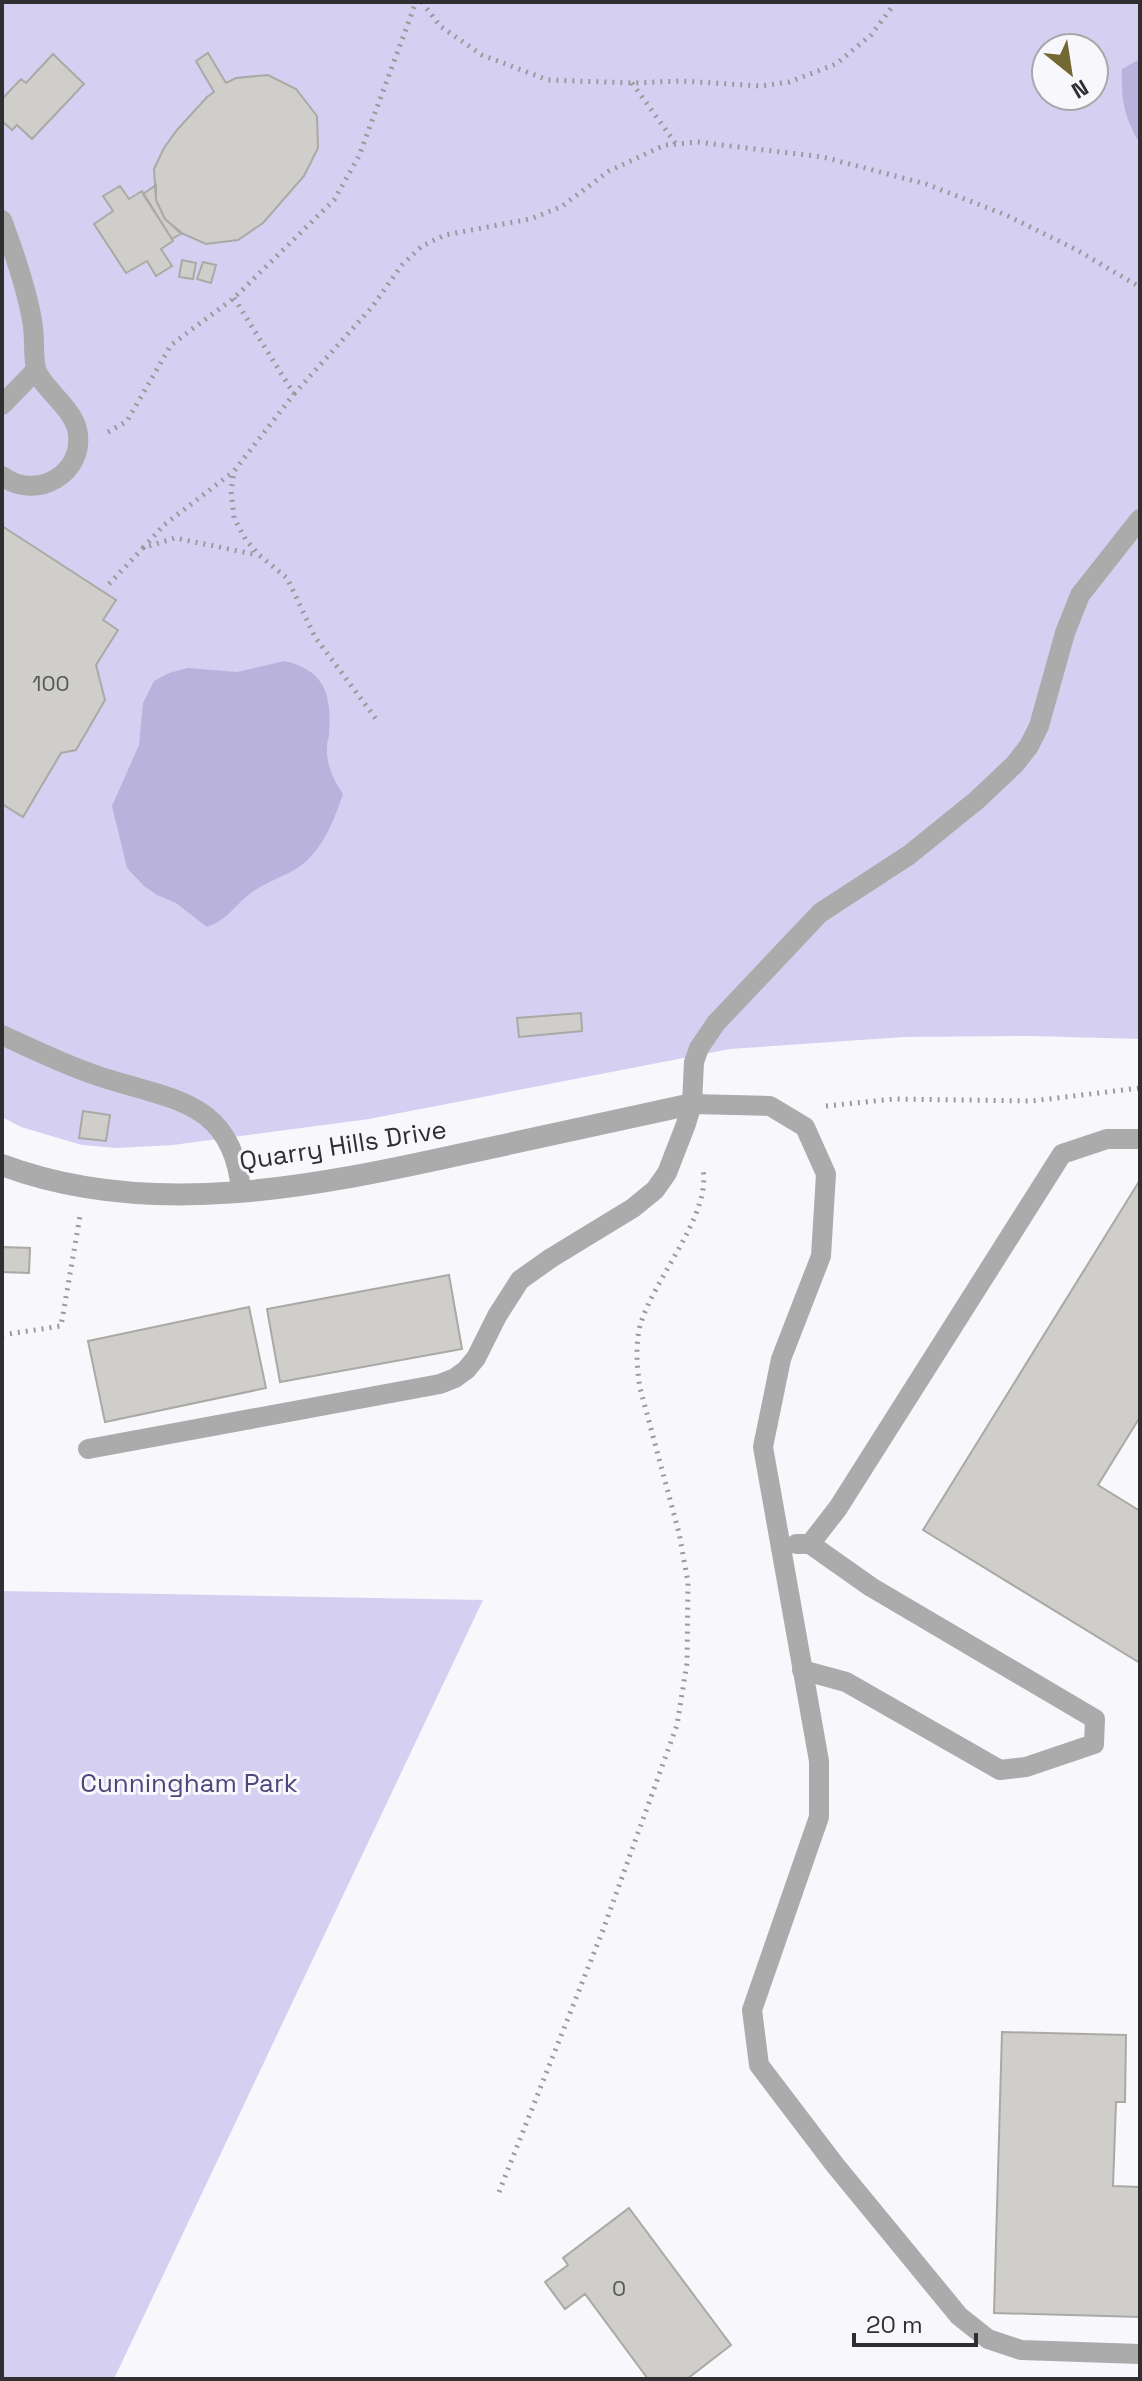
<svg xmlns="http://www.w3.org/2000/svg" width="1142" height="2381" font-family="'Space Grotesk',sans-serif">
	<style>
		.green { fill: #d5d0f2; fill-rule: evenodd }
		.water { fill: #b9b2dd }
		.building { fill: #cfcecb; stroke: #aaa9a5; stroke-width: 2 }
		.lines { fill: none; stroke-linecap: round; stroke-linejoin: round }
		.path { stroke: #9a999c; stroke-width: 5; stroke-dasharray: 2 6; stroke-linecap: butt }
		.service { stroke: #ababac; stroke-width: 20 }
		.minor { stroke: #ababac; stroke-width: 22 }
		.labels { text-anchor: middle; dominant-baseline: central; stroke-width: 6; stroke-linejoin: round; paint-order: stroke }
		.number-label { font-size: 22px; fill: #575758 }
		.street-label { font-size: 26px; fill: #2f2f31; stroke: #f8f7fb }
		.park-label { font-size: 26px; fill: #50447b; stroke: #f8f7fb }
	</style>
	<rect width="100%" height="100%" fill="#f8f7fb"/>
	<!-- green -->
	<path class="green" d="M2 2H1140V1039L1031 1036 904 1037 730 1049 369 1119 173 1145 116 1148 82 1145 21 1127 2 1117ZM1046 48H1094V96H1046Z
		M2 1591 483 1600 114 2379H2Z"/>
	<!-- water -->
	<path class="water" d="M1140 59V144C1124 117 1121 100 1122 69Z
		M285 661C325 671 332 694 329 734 329 738 327 742 327 746 326 764 333 779 343 794 334 820 323 850 299 867 285 876 269 881 255 890 237 902 228 920 207 927L176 903 157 895 144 886 127 868 112 806 139 745 143 703 154 681 169 673 188 668 237 672Z"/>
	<!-- building -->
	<path class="building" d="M208 53 226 83 236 78 268 75 296 89 317 116 318 148 304 176 263 223 238 240 206 244 179 232 165 219 156 200 154 169 164 148 177 130 207 97 214 92 196 61Z
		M53 54 84 84 32 139 17 125 12 130 2 121V99L21 79 26 83Z
		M156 185V200L165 219 182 233 172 239 143 194Z
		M120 186 129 199 142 191 173 241 161 249 172 266 156 276 147 261 126 273 94 224 113 211 103 196Z
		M182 260 196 263 193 279 179 277Z
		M203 262 216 265 211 283 197 279Z
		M2 526 116 600 103 620 118 630 96 665 105 700 76 750 61 753 23 817 2 804Z
		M581 1013 582 1031 519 1037 517 1018Z
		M83 1111 110 1115 106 1141 79 1138Z
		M1140 1180V1417L1098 1485 1140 1511V1663L923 1530Z
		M2 1247 30 1248 29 1273 2 1272Z
		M449 1275 462 1349 280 1382 267 1309Z
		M249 1307 266 1388 105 1422 88 1341Z
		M1002 2032 1126 2035 1125 2102H1116L1113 2186 1140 2187V2317L994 2313Z
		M629 2208 731 2345 687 2379H648L585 2294 565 2309 545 2282 568 2265 563 2258Z"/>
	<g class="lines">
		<!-- path -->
		<path class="path" d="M422 2 440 26 482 55 548 80 632 83 681 81 761 86 789 82 836 64 871 35 892 7 893 2
			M632 83 676 144
			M234 298 294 394 234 471 231 491 234 518 246 540 259 555 287 578 315 637 379 723
			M294 394 372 307 402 265 422 246 445 235 530 219 561 207 609 171 665 145 697 142 823 157 926 184 1006 215 1075 249 1140 287
			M108 432 127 421 171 345 234 298 334 200 359 156 416 2
			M143 548 164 525 233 472
			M109 584 143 548 175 538 258 555
			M826 1106 894 1099 1032 1101 1140 1088
			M2 1335 61 1326 80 1216
			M499 2192 603 1930 677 1725 687 1663 688 1582 679 1533 640 1388C637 1368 635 1346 640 1326 653 1279 711 1216 703 1170"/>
		<!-- service -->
		<path class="service" d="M2 220C14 252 26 286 32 320 35 334 33 358 36 369 41 387 72 407 77 429 87 473 36 502 2 476
			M2 405 36 370
			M2 1035C34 1050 65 1065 98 1076 170 1100 233 1099 241 1191
			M692 1104 770 1106 805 1127 826 1174 821 1256 781 1359 763 1447 819 1761V1817L752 2010 759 2065 835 2165 959 2316 988 2339 1021 2350 1140 2354
			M88 1449 440 1384 455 1378 466 1370 476 1358 497 1316 520 1280 551 1258 633 1208 655 1190 667 1173 686 1124 692 1104 694 1062 699 1048 716 1023 820 913 909 855 977 800 1015 764 1029 746 1039 726 1065 633 1080 595 1140 519
			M796 1544H810L838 1508 1062 1154 1107 1139H1140
			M802 1670 846 1682 1000 1770 1026 1767 1094 1744 1095 1719 871 1587 810 1544"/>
		<!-- minor -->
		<path class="minor" d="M2 1165C151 1221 317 1186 467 1153 542 1137 617 1120 692 1104"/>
	</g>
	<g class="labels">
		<!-- number labels -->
		<g class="number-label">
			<text x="51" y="683">100</text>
			<text x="619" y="2288">0</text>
		</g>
		<!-- street labels -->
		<g class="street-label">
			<text transform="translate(343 1145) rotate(-9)">Quarry Hills Drive</text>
		</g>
		<!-- park labels -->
		<g class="park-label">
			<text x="189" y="1783">Cunningham Park</text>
		</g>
	</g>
	<!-- border -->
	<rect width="1142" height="2381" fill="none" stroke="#2f2f31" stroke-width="8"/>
	<!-- north arrow -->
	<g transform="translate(1070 72) rotate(150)"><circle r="38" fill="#f8f7fb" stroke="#a8a7aa" stroke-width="2"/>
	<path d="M0-6L14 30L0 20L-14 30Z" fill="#736734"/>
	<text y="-12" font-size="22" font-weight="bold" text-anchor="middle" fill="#2f2f31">N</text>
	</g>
	<!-- scale -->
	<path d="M854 2333v12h122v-12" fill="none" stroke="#2f2f31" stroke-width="4"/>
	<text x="866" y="2333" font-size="24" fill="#2f2f31" stroke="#f8f7fb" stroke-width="6" paint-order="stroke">20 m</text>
</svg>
